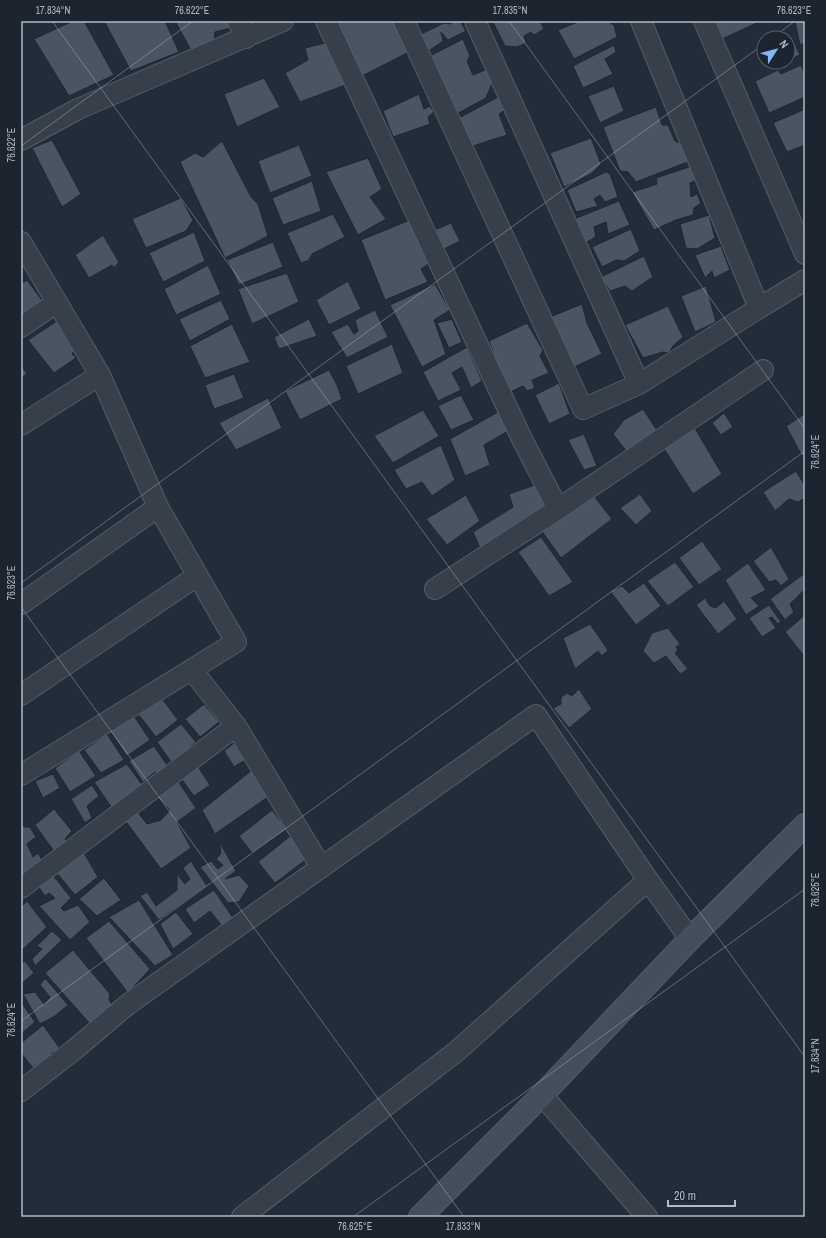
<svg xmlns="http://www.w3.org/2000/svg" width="826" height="1238" font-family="'Archivo Narrow',sans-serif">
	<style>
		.building { fill: #495563; stroke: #1d2631 }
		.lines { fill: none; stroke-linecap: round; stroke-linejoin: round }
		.street-casing { stroke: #545d68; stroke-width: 22 }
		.secondary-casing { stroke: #545d68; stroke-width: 24 }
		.street { stroke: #363f4a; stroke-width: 20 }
		.secondary { stroke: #444f5d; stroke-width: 22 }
		.ticks { fill: none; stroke: #b1bac6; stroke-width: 1; stroke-opacity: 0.45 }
		.neatline { fill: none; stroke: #b1bac6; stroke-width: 1.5 }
		.ticks-label { font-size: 10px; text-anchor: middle; fill: #b1bac6 }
	</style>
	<rect width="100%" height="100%" fill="#232d3a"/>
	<!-- building -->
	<path class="building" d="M73 21H84L114 75 69 96 34 39Z
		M104 21H165L179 52 131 71Z
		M175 21H232L234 27 215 32 214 40 191 50Z
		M334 21H394L409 52 362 76Z
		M455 21H460L466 31 448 40 441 32 443 41 423 55 419 35 444 23 450 24Z
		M494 21H540L544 29 534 35 531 32 524 36 526 43 517 47 505 46 493 22Z
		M580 21H608L610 23 614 25 617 37 574 59 558 30Z
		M719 21H761L722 39 715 23Z
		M795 21H805V43L800 45Z
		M463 39 470 56 467 61 473 75 488 69 492 83 486 98 453 116 426 58Z
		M329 42 348 84 300 102 285 73 308 60 305 48Z
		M794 42 800 55 788 60V45Z
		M614 45 616 52 605 59 613 74 583 88 573 66Z
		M801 65 805 75V97L769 113 755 81 778 70 781 74Z
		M264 78 280 107 237 127 224 94Z
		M614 86 624 111 600 123 588 96Z
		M419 94 424 109 430 106 434 112 428 117 430 124 393 137 383 111Z
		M498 97 505 110 499 114 507 135 470 147 457 119Z
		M656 107 662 125H668L675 141 682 144 690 161 636 182 628 172 620 171 603 127Z
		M805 109V145L787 152 773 123Z
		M591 138 601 164 591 174 564 187 550 153Z
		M52 140 81 194 62 207 32 148Z
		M222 141 251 197 258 204 268 236 225 258 180 162 195 153 203 157Z
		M299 145 312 176 270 193 258 161Z
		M368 158 382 189 370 197 386 219 358 235 326 172Z
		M692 166 699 179 690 183 691 197 697 194 701 203 694 208 693 215 676 220 654 230 632 192 657 184 656 178Z
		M606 172 610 174 618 197 605 202 600 195 594 199 598 206 576 212 567 190Z
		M312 181 321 211 283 225 272 198Z
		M181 198 193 220 186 231 146 248 132 219Z
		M619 201 630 225 608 234 606 222 594 227 596 237 583 244 574 219Z
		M333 214 345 237 312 254 309 260 301 263 287 233Z
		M709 215 715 238 697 249 686 248 680 224Z
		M410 220 430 263 421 269 428 282 385 300 361 240Z
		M451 223 460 241 442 250 432 231Z
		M631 229 640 251 624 261 616 260 602 267 592 247Z
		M194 232 205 261 163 282 149 253Z
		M103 235 119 262 114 268 112 265 89 278 75 255Z
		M273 242 283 267 239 285 227 260Z
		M721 246 730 270 714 278 712 271 705 278 695 255Z
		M644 256 653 277 632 291 625 286 610 291 601 277Z
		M208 265 221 294 176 315 164 289Z
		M287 273 299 302 252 324 238 289Z
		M27 280 44 303 27 316 21 315V284Z
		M348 281 361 309 329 325 316 300Z
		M435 284 450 310 434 320 446 354 422 367 390 305Z
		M706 286 716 322 695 332 681 296Z
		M221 300 230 319 190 341 179 319Z
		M582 304 587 323 602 354 574 367 568 352 550 317Z
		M668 306 683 337 673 346 669 353 663 352 643 358 625 325Z
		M375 310 388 337 347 358 331 332 348 324 354 334 358 331 355 320Z
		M309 319 317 336 279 349 274 337Z
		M452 319 462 342 449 348 437 323Z
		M57 321 75 349 72 354 76 358 54 373 28 340Z
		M527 323 543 350 540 356 549 373 532 380 535 388 527 391 523 386 508 393 489 341Z
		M232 324 250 362 205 378 190 346Z
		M392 344 403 373 358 394 346 366Z
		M467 347 482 381 471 388 462 367 452 373 461 390 438 401 423 372Z
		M21 365 27 374 21 378Z
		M329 370 337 385 342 399 300 420 285 391Z
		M234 374 244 398 214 409 205 385Z
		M559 383 570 414 549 424 535 395Z
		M461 395 474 420 451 430 438 406Z
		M268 398 282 428 236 450 219 423Z
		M643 409 658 432 627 452 613 434 624 420Z
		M423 410 439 436 393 463 374 436Z
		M498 412 508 431 484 445 490 465 465 476 450 439Z
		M724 413 733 427 721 435 712 423Z
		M805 414V454L802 456 786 426Z
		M693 425 722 474 693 494 661 444Z
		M584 434 597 466 584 470 568 440Z
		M441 445 455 480 432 496 422 482 406 489 394 470Z
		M796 471 805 486V498L798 502 789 499 775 511 763 492Z
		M535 485 548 507 480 548 473 532 513 507 509 494Z
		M640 494 652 511 636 525 620 508Z
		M466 495 480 521 447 545 426 519Z
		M594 496 612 519 561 558 541 530Z
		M541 537 573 582 549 596 518 552Z
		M702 541 722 569 699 585 679 558Z
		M771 547 789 579 781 586 776 580 769 582 753 561Z
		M675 562 694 587 668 606 647 581Z
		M748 563 766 590 751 598 759 606 746 615 725 580Z
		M805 573V594L803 591 790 604 794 612 785 620 770 599Z
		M644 583 661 606 636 625 610 591 622 586 629 593Z
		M705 598 710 606 716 608 724 601 737 619 718 634 696 605Z
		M769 605 781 622 778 624 772 617 769 618 776 628 762 637 749 618Z
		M805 615V656H804L785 632Z
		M590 624 608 650 602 656 598 651 575 669 563 638Z
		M668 628 680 644 676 647 678 650 675 653 688 669 680 674 666 656 654 663 643 651 652 633Z
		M579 689 592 709 569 728 553 708 561 704V697L567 693 572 696Z
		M158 700 164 701 178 720 156 737 138 714Z
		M204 704 219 722 200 737 185 719Z
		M134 716 150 740 127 756 110 731Z
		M181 724 196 742 191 746 192 751 174 766 157 742Z
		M107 734 124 760 101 773 84 750Z
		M234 743 247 759 234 767 224 751Z
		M154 746 171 771 163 777 155 772 143 782 129 761Z
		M79 751 96 776 70 792 55 768Z
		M127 764 145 789 112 808 94 782Z
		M197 765 210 785 194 796 180 777Z
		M252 770 268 797 215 834 202 810Z
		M53 774 60 788 43 798 35 781Z
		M178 781 196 808 177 822 191 848 161 869 124 819 136 810 147 824 161 820 170 810 155 795Z
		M92 785 99 796 87 806 92 818 85 823 71 799Z
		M54 809 72 831 65 839 70 845 56 854 35 825Z
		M272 810 287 829 252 853 239 836Z
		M21 823 24 827H30L36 837 27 844 33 857 38 853 42 860 23 876 21 874Z
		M290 836 307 859 275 883 258 862Z
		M219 841 236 871 225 879 239 875 249 886 239 902 228 903 200 867 211 861 218 869 223 865 216 859 221 853Z
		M84 853 98 877 75 895 56 872Z
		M191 861 207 886 159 920 140 896 147 892 156 906 177 890V874L185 884 190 879 183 868Z
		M52 874 71 898 61 908 64 911 78 905 90 922 70 940 39 906 55 898 49 893 45 896 35 882Z
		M104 878 121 900 97 916 79 899Z
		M214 890 233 918 222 926 210 911 194 923 185 909Z
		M139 900 173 955 155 966 109 917Z
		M27 901 47 927 21 951V907Z
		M176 912 193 934 173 949 160 924Z
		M109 921 150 969 128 993 86 938Z
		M52 931 62 940 35 966 32 959 42 949 37 946Z
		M73 950 110 994 109 1000 114 1007 91 1025 45 973Z
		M25 961 34 973 21 984V964Z
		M45 978 68 1005 55 1016 40 1024 23 994 35 992 44 1004 50 997 40 985Z
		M21 1002 35 1022 21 1034Z
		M43 1025 61 1050 51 1053 54 1059 37 1073 21 1053V1043Z"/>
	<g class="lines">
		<defs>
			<path id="street" d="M238 21 246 38
				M326 21 521 437 558 509 435 589
				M404 21 583 409 639 384 759 308 641 21
				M475 21 639 384
				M704 21 805 254
				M21 140 78 109 283 21
				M21 242 100 375 158 507 236 642 21 775
				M759 308 805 280
				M21 327 56 303
				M21 425 100 375
				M558 509 763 370
				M21 604 158 507
				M192 670 236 726 321 867
				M21 695 197 576
				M21 888 236 726
				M21 1091 74 1050 127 1005 536 715 648 880
				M542 1095 647 1217
				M242 1217 457 1051 648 880 690 939"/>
			<path id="secondary" d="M420 1217 542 1095 690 939 805 825"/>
		</defs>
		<!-- street casing -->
		<use href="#street" class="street-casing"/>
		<!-- secondary casing -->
		<use href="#secondary" class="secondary-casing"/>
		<!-- street -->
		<use href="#street" class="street"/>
		<!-- secondary -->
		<use href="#secondary" class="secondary"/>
	</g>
	<!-- ticks -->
	<path class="ticks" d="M52 21 805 1057M509 21 805 429M772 38 795 21M21 146 193 21M21 583 764 44M21 607 464 1217M21 1021 805 451M353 1217 805 889"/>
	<!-- border -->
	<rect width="826" height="1238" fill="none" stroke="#1b242f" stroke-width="44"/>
	<!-- north arrow -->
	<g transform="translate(776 50) rotate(54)"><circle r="19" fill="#1b242f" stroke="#57606b"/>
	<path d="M0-3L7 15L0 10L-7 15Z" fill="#88b6f5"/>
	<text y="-6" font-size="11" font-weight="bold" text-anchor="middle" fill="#b1bac6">N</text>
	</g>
	<!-- scale -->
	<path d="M668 1200v6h67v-6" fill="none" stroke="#b1bac6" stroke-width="2"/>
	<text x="674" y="1200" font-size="12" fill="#b1bac6" stroke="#1b242f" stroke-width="3" paint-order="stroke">20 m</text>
	<rect x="22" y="22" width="782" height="1194" class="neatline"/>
	<g class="ticks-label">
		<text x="53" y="14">17.834°N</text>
		<text x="192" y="14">76.622°E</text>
		<text x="510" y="14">17.835°N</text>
		<text x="794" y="14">76.623°E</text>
		<text transform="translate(11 145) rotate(-90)" y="4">76.622°E</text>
		<text transform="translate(815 452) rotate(-90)" y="4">76.624°E</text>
		<text transform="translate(11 583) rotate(-90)" y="4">76.623°E</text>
		<text transform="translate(815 890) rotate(-90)" y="4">76.625°E</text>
		<text transform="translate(11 1020) rotate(-90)" y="4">76.624°E</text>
		<text transform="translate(815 1056) rotate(-90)" y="4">17.834°N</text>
		<text x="355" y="1230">76.625°E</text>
		<text x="463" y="1230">17.833°N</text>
	</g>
</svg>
